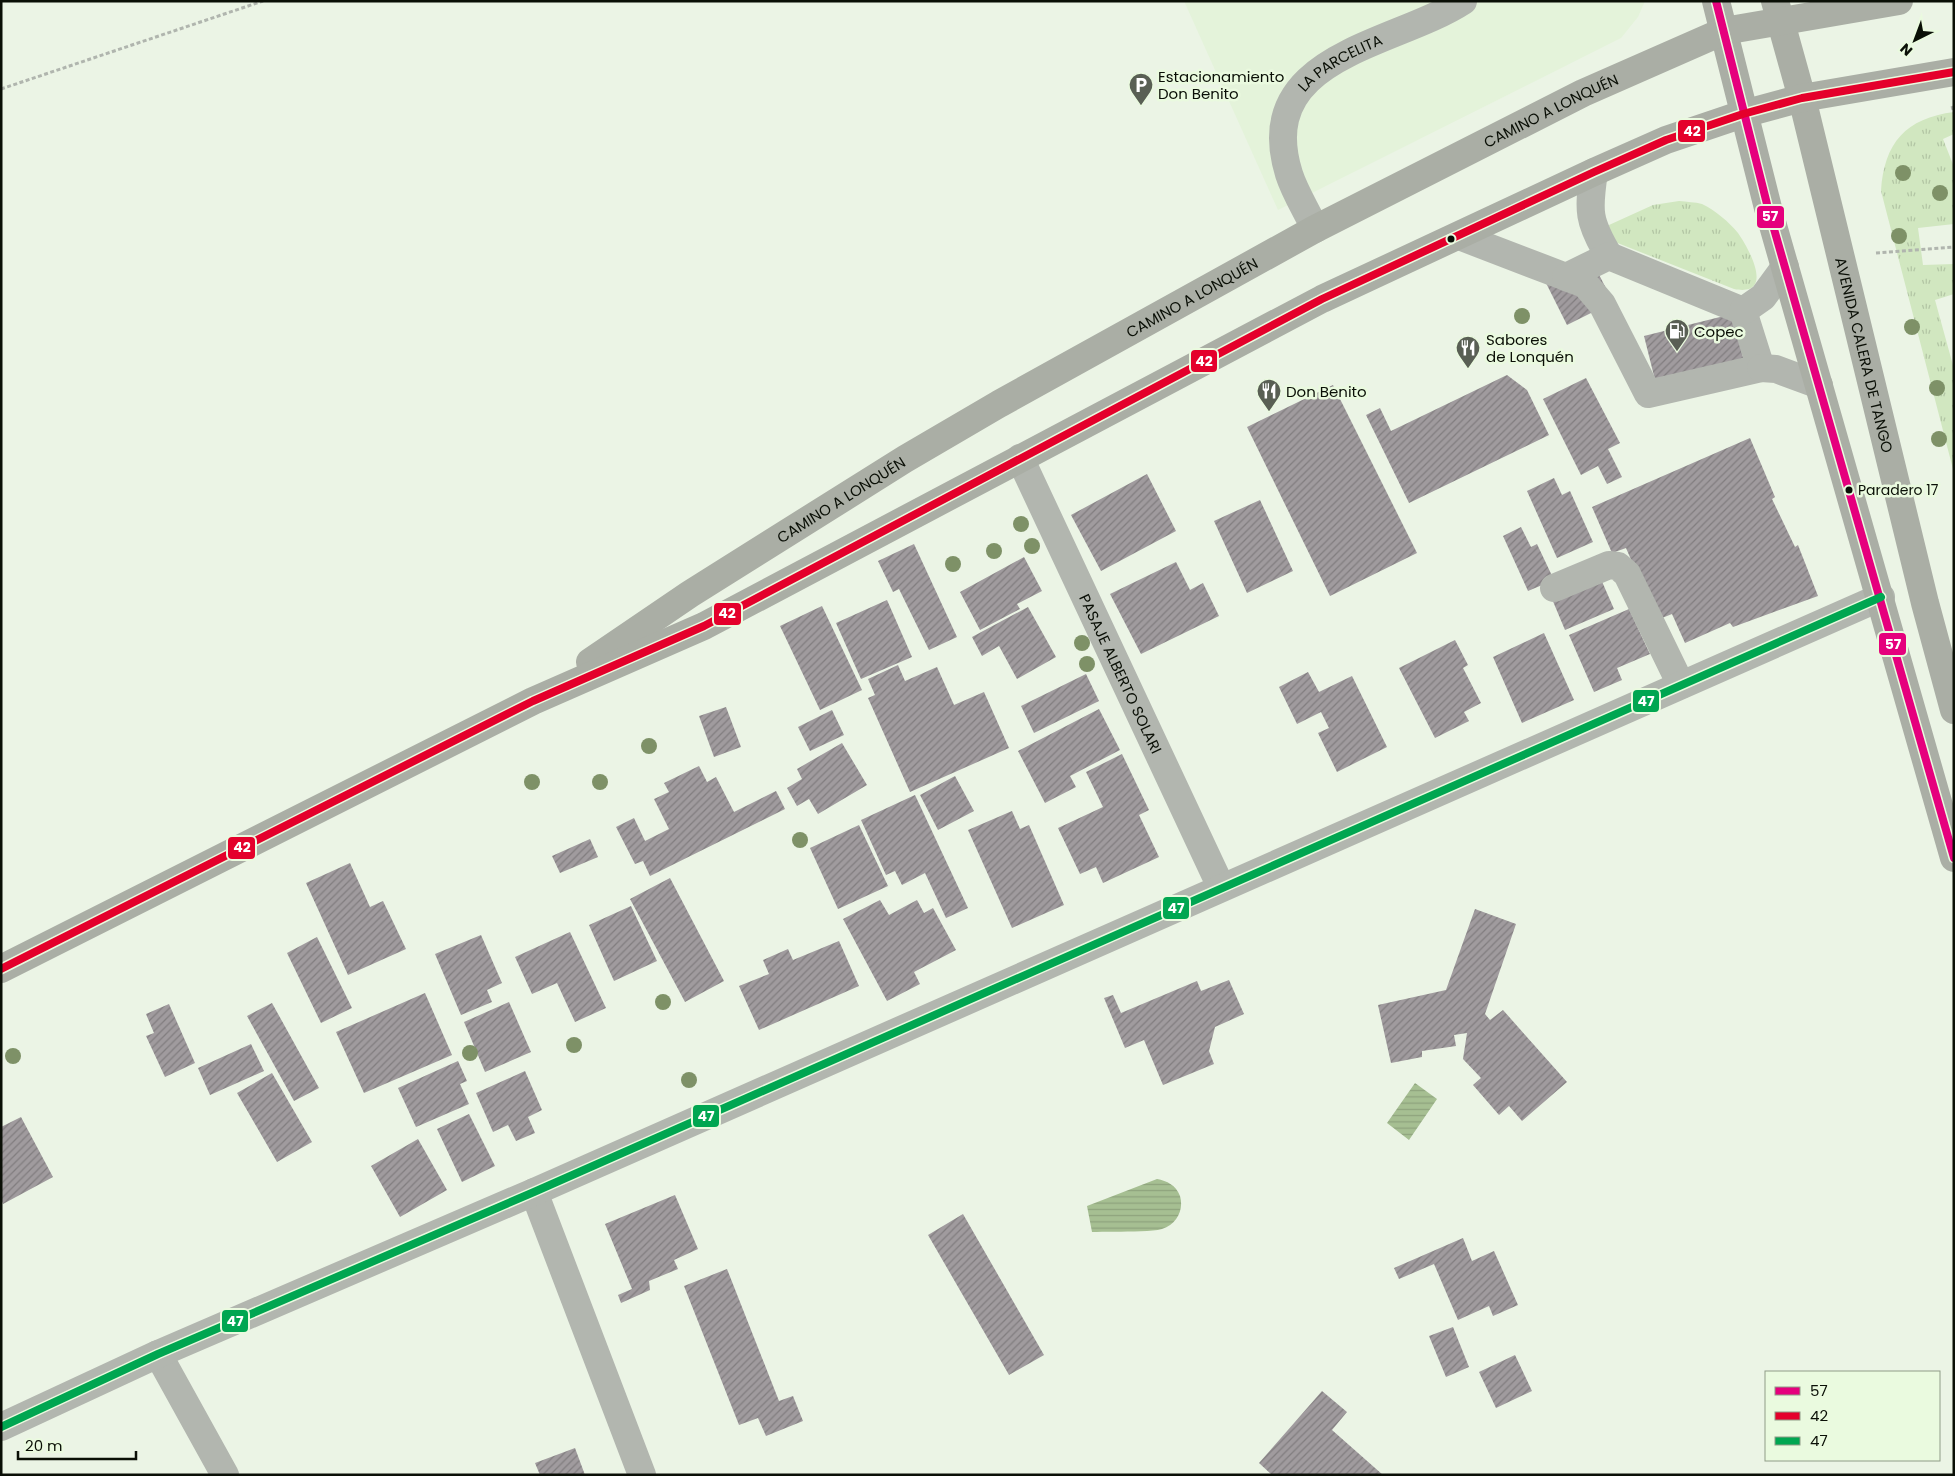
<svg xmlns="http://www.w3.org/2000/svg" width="1955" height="1476" font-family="Poppins,sans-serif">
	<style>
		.built { fill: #e4f3da }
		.grass { fill: url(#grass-tufts) }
		.water { fill: url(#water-rules) }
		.building { fill: url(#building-hatch) }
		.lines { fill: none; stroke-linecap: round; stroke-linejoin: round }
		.path { stroke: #b0b5ae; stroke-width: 3; stroke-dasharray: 4 2.5; stroke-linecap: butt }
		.minor { stroke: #b2b6af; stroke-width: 28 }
		.major { stroke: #aaaea5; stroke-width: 28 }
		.bus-1-casing { stroke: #eafadf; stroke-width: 11 }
		.bus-2-casing { stroke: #eafadf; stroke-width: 11 }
		.bus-3-casing { stroke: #eafadf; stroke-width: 11 }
		.bus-1 { stroke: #e5007d; stroke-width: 8 }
		.bus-2 { stroke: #e4002b; stroke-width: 8 }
		.bus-3 { stroke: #00a651; stroke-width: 8 }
		.tree { fill: #7e9167 }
		.bus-dot { fill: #0a0f06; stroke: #eafadf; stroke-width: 2 }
		.labels { text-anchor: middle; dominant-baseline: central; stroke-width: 5; stroke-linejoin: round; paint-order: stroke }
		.bus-label { font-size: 14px; fill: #0a0f06; stroke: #eafadf; text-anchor: start }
		.street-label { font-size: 15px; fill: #0a0f06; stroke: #eafadf }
		.poi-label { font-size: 15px; fill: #0a0f06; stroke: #eafadf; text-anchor: start }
		.line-badge { stroke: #eafadf; stroke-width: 2 }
		.badge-label { font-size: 14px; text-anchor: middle; font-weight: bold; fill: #fff }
	</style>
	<defs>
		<pattern id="grass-tufts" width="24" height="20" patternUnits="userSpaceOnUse" patternTransform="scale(1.25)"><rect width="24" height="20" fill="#d1e7c0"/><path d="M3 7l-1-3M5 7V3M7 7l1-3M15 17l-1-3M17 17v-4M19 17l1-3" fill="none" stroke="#b2c5a4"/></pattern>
		<pattern id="water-rules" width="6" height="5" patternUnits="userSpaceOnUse" patternTransform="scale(1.25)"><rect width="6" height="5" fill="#a6bf92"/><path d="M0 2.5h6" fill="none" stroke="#8ea37c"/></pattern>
		<pattern id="building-hatch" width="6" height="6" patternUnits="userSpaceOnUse" patternTransform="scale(1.25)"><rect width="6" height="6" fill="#a09b9e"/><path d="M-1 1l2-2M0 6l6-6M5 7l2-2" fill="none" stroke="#817d7f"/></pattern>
	</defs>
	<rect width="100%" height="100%" fill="#ebf4e5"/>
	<!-- built -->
	<path class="built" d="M1184 1H1645L1638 17 1621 38 1278 210Z"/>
	<!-- grass -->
	<path class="grass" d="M1954 112V134L1943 139 1954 167V224L1918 228 1923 265 1954 264V294L1935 300 1954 369V473L1881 191C1884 143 1906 118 1954 112Z
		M1679 201C1687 202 1695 202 1702 204 1715 210 1729 222 1738 233 1750 250 1775 297 1734 289L1615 242 1609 233V225L1653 205Z"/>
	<!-- water -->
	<path class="water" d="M1415 1083 1437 1099 1409 1140 1387 1123Z
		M1157 1179C1167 1181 1176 1185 1180 1196 1184 1210 1177 1224 1162 1229 1147 1233 1109 1231 1092 1232L1087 1206Z"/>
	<!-- building -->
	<path class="building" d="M1589 255 1613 302 1567 325 1543 277Z
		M1732 314 1745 365 1657 388 1644 336Z
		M1507 375 1527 390 1549 435 1409 503 1366 415 1380 408 1391 431Z
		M1586 378 1620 443 1608 449 1622 477 1607 484 1598 466 1581 475 1543 399Z
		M1333 385 1417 553 1330 596 1247 427Z
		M1750 438 1775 497 1772 499 1795 547 1798 545 1818 596 1733 627 1730 623 1685 643 1672 614 1657 620 1626 548 1612 553 1592 507Z
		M1147 474 1176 531 1101 571 1071 515Z
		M1554 478 1562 495 1570 491 1593 542 1557 558 1527 491Z
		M1260 500 1293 571 1247 593 1214 521Z
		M1521 527 1531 547 1537 544 1554 580 1528 591 1503 536Z
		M914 544 957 637 929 650 899 589 893 592 878 561Z
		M1024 557 1042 591 1017 604 1020 609 980 630 960 592Z
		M1176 562 1190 590 1203 583 1219 616 1141 654 1110 594Z
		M1600 577 1614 609 1565 630 1552 599Z
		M887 600 912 657 861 679 836 623Z
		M822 606 862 690 820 710 780 626Z
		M1028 607 1056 657 1017 679 999 646 982 656 972 637Z
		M1629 609 1650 654 1617 668 1622 680 1594 692 1569 635Z
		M1544 633 1574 700 1522 723 1493 657Z
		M1455 640 1468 665 1463 668 1481 703 1464 712 1469 721 1435 738 1399 668Z
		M898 665 905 681 937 667 954 705 984 692 1009 748 910 792 868 698 875 695 868 679Z
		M1308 672 1319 692 1352 676 1387 747 1337 772 1318 733 1329 728 1321 712 1297 724 1279 687Z
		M1086 674 1099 701 1034 733 1021 706Z
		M726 707 741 747 714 757 699 716Z
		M1099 709 1120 750 1070 776 1076 787 1045 803 1018 751Z
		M832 710 844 735 810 751 798 727Z
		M842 743 867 785 818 814 809 799 797 806 787 788 802 779 797 769Z
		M1122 754 1149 810 1139 815 1159 857 1103 883 1096 867 1080 874 1058 828 1103 807 1086 772Z
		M699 766 707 782 716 777 734 812 776 791 785 809 650 876 643 861 635 864 616 827 634 818 645 841 669 829 654 799 669 792 664 783Z
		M955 776 974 811 938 830 920 795Z
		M915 795 968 908 946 918 925 873 902 885 895 871 886 875 861 820Z
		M1012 811 1020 829 1029 825 1064 905 1012 928 968 830Z
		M859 825 888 886 838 909 810 848Z
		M590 839 598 857 560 873 552 856Z
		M350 863 370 907 383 901 406 949 348 975 306 883Z
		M670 878 724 981 685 1002 630 899Z
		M880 900 889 915 917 900 924 913 933 908 956 950 914 972 920 984 887 1001 843 919Z
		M631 906 657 961 614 981 589 925Z
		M1475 909 1516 924 1485 1014 1490 1020 1503 1010 1567 1082 1522 1121 1509 1106 1499 1115 1473 1085 1481 1078 1463 1059 1467 1033 1454 1035 1456 1046 1422 1051V1057L1391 1063 1378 1005 1446 990Z
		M570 932 606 1008 575 1022 557 983 532 994 515 957Z
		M481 935 502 983 487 990 492 1002 461 1015 435 954Z
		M317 937 352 1008 321 1023 287 953Z
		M839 941 859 986 759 1030 739 986 769 974 763 960 788 949 793 960Z
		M1229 980 1244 1014 1215 1027 1209 1051 1214 1064 1163 1085 1144 1040 1125 1048 1104 998 1113 995 1121 1013 1197 981 1201 991Z
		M425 993 452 1055 364 1093 336 1032Z
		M509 1002 531 1052 485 1072 464 1022Z
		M272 1003 319 1088 294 1101 247 1016Z
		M169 1004 195 1063 165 1077 146 1036 154 1033 146 1014Z
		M251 1044 264 1071 210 1095 198 1068Z
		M458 1061 467 1081 460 1084 469 1104 416 1127 398 1088Z
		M525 1071 542 1110 528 1117 535 1133 516 1141 508 1125 493 1132 476 1093Z
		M272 1073 312 1142 277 1162 237 1093Z
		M469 1114 495 1166 462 1182 437 1129Z
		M21 1117 53 1177 3 1204 1 1199V1127Z
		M418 1139 447 1190 400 1217 371 1166Z
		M675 1195 698 1249 674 1260 678 1269 649 1281 650 1290 621 1303 618 1295 632 1289 605 1224Z
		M963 1214 1044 1355 1009 1375 928 1235Z
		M1463 1238 1472 1261 1494 1251 1518 1305 1493 1316 1489 1306 1458 1320 1434 1264 1399 1279 1394 1268Z
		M727 1269 779 1401 793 1396 803 1421 766 1436 758 1418 739 1425 684 1286Z
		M1453 1327 1469 1367 1446 1377 1429 1336Z
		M1515 1355 1532 1391 1496 1408 1479 1372Z
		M1322 1391 1347 1412 1332 1430 1383 1475H1272L1259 1463Z
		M575 1448 585 1475H540L535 1463Z"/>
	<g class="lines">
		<!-- path -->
		<path class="path" d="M1 89 263 1
			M1952 106 1954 113
			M1876 253 1954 247"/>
		<!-- minor -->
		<g class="minor">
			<path d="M1594 172C1588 211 1588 221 1609 256"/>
			<path id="s1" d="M1315 229C1307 211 1295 193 1289 174 1252 55 1394 46 1463 1"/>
			<path d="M1459 236 1566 277"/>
			<path d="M1609 256 1743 311 1761 368 1648 394 1602 304 1585 284 1566 277Z"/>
			<path d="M1743 311 1763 297 1785 267"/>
			<path d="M1761 368 1776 369 1819 385"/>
			<path id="s2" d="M1020 458 1221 887"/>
			<path d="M1554 588 1609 565 1618 566 1627 574 1681 685"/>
			<path d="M534 1192 642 1475"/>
			<path d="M158 1354 225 1475"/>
			<path d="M1 1427 158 1354 534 1192 1881 597"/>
		</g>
		<!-- major -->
		<g class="major">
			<path d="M1716 1 1768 208 1954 858"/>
			<path id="s3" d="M1775 1 1802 98 1925 603 1954 710"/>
			<path id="s4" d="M590 662 690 594 905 459 999 404 1315 229 1583 93 1724 31 1899 1"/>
			<path d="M1 969 533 701 704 626 1322 299 1594 172 1666 140 1743 114 1802 98 1954 72"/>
		</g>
		<defs>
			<path id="bus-1" d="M1716 1 1768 208 1954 858"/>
			<path id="bus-2" d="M1 969 533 701 704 626 1322 299 1594 172 1666 140 1743 114 1802 98 1954 72"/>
			<path id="bus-3" d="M1 1427 158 1354 534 1192 1881 597"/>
		</defs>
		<!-- bus-1 casing -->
		<use href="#bus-1" class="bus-1-casing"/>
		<!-- bus-2 casing -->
		<use href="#bus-2" class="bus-2-casing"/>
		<!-- bus-3 casing -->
		<use href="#bus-3" class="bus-3-casing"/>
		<!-- bus-1 -->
		<use href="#bus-1" class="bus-1"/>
		<!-- bus-2 -->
		<use href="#bus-2" class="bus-2"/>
		<!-- bus-3 -->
		<use href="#bus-3" class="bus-3"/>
	</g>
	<!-- trees -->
	<g class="tree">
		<circle cx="1903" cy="173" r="8"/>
		<circle cx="1940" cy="193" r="8"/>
		<circle cx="1899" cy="236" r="8"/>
		<circle cx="1522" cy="316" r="8"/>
		<circle cx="1912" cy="327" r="8"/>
		<circle cx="1937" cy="388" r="8"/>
		<circle cx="1939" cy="439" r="8"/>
		<circle cx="1021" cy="524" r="8"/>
		<circle cx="1032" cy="546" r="8"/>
		<circle cx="994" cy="551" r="8"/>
		<circle cx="953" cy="564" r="8"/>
		<circle cx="1082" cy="643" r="8"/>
		<circle cx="1087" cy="664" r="8"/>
		<circle cx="649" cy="746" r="8"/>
		<circle cx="532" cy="782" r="8"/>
		<circle cx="600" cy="782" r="8"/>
		<circle cx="800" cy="840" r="8"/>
		<circle cx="663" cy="1002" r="8"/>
		<circle cx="574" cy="1045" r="8"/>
		<circle cx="470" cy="1053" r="8"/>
		<circle cx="13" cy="1056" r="8"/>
		<circle cx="689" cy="1080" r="8"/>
	</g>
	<!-- icons -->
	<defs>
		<symbol id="parking-pin" viewBox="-11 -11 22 30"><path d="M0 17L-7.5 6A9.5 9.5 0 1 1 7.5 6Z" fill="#595f54" stroke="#eafadf"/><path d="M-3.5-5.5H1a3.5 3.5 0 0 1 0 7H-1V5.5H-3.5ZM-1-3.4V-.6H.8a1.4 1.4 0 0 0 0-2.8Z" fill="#fff"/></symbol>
		<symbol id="fuel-pin" viewBox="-11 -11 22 30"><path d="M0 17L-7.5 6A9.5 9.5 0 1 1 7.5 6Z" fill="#595f54" stroke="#eafadf"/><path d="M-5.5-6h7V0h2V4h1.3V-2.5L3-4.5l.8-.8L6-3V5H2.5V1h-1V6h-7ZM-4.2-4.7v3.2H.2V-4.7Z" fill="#fff"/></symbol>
		<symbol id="restaurant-pin" viewBox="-11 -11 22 30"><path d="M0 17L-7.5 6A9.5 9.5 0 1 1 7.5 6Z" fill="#595f54" stroke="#eafadf"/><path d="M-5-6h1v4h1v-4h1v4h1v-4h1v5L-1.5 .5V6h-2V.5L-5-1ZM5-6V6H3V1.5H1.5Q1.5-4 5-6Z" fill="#fff"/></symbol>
	</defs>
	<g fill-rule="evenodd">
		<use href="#parking-pin" x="1127" y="71" width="28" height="38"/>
		<use href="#fuel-pin" x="1663" y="317" width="28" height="38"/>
		<use href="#restaurant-pin" x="1454" y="334" width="28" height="38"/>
		<use href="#restaurant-pin" x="1255" y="377" width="28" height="38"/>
	</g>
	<!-- markers -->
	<g class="bus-dot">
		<circle cx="1451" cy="239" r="4.5"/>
		<circle cx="1849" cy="490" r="4.5"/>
	</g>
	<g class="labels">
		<!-- bus labels -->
		<g class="bus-label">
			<text x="1858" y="490">Paradero 17</text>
		</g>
		<!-- street labels -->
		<g class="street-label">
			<text stroke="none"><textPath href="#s1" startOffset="199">LA PARCELITA</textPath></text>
			<text stroke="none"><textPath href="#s4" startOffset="1109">CAMINO A LONQUÉN</textPath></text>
			<text stroke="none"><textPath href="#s4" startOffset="704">CAMINO A LONQUÉN</textPath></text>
			<text stroke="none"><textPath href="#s3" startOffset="365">AVENIDA CALERA DE TANGO</textPath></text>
			<text stroke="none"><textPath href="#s4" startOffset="299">CAMINO A LONQUÉN</textPath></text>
			<text stroke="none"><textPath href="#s2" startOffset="238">PASAJE ALBERTO SOLARI</textPath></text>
		</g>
		<!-- poi labels -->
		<g class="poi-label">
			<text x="1158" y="76">Estacionamiento<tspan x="1158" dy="17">Don Benito</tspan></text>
			<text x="1694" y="331">Copec</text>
			<text x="1486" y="339">Sabores<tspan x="1486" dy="17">de Lonquén</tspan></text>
			<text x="1286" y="391">Don Benito</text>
		</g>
	</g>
	<g class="line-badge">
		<rect x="1677" y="119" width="29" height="24" rx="5" fill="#e4002b"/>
		<rect x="1756" y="205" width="29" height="24" rx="5" fill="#e5007d"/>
		<rect x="1190" y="349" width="28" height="24" rx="5" fill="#e4002b"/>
		<rect x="713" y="602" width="29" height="24" rx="5" fill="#e4002b"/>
		<rect x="1878" y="632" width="29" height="24" rx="5" fill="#e5007d"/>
		<rect x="1632" y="689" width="28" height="24" rx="5" fill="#00a651"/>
		<rect x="227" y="836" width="29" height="24" rx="5" fill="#e4002b"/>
		<rect x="1162" y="896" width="28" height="24" rx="5" fill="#00a651"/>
		<rect x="692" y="1104" width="28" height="24" rx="5" fill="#00a651"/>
		<rect x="221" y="1309" width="28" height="24" rx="5" fill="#00a651"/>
	</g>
	<g class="badge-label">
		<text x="1692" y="136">42</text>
		<text x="1770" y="221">57</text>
		<text x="1204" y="366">42</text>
		<text x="727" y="618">42</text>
		<text x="1893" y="649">57</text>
		<text x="1646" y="706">47</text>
		<text x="242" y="852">42</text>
		<text x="1176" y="913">47</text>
		<text x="706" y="1121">47</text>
		<text x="235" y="1326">47</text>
	</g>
	<!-- border -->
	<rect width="1955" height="1476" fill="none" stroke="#0a0f06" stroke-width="5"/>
	<!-- legend -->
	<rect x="1765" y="1371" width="175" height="90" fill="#eafadf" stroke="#909c88"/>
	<rect x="1775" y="1387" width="25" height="8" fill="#e5007d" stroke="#909c88"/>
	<text x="1810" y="1396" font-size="15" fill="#0a0f06">57</text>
	<rect x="1775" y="1412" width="25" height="8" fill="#e4002b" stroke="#909c88"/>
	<text x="1810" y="1421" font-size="15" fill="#0a0f06">42</text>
	<rect x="1775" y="1437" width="25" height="8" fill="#00a651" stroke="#909c88"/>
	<text x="1810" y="1446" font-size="15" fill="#0a0f06">47</text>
	<!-- north arrow -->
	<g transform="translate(1915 40) rotate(222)" stroke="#eafadf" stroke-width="4" paint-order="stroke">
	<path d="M0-4L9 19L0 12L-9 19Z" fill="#0a0f06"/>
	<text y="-8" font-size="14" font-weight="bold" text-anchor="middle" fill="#0a0f06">N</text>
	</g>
	<!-- scale -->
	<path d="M18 1451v8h118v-8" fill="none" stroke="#0a0f06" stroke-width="2.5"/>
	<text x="25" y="1451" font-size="15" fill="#0a0f06" stroke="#eafadf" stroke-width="4" paint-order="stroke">20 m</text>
</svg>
